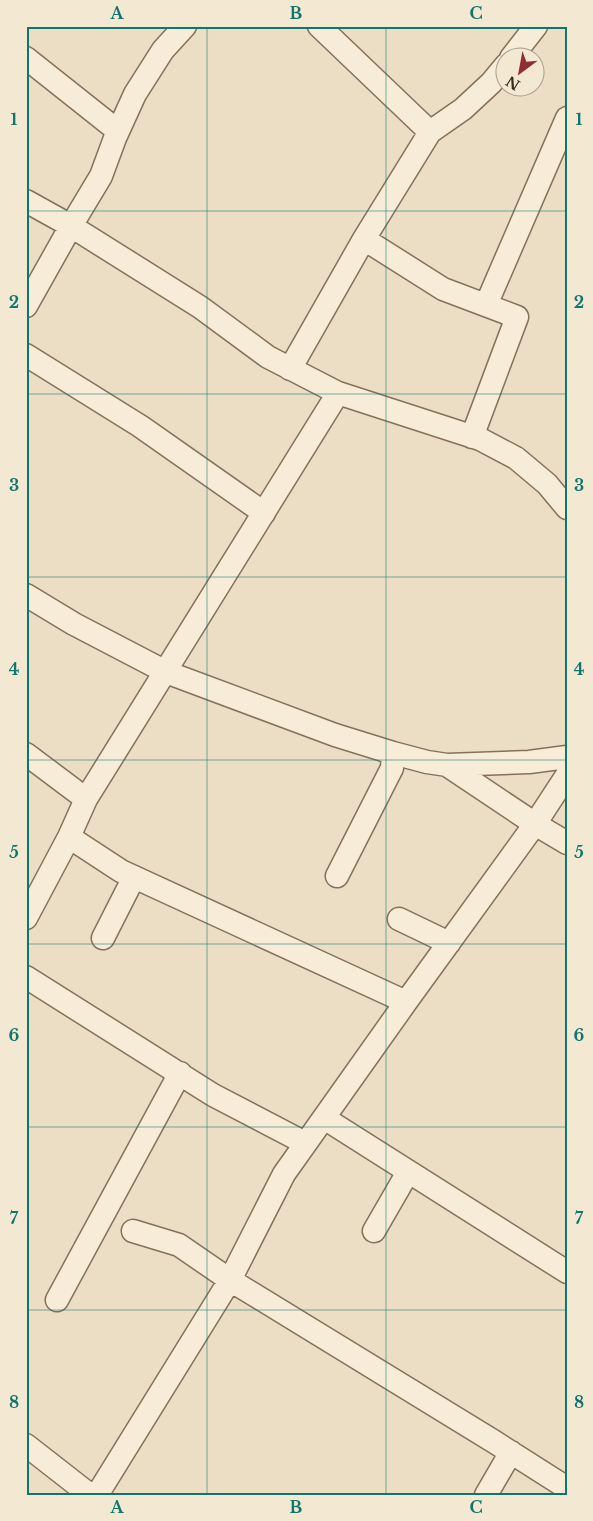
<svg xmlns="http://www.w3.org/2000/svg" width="593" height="1521" font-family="'Libre Baskerville',serif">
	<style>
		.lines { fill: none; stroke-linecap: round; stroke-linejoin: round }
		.street-casing { stroke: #85705c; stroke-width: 25 }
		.street { stroke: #f7ecd7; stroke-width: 22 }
		.grid { fill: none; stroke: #0f766e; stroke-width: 1; stroke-opacity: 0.55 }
		.neatline { fill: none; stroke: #0f766e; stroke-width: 2 }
		.grid-label { font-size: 16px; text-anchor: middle; font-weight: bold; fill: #0f766e }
	</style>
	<rect width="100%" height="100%" fill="#ebdec4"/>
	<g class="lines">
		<defs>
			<path id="street" d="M319 26 430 132
				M26 58 118 131
				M511 58 536 26
				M26 201 71 226 200 307 268 357 338 393 480 439 516 458 547 484 567 508
				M364 239 443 289 517 317 472 437
				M486 305 567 118
				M26 306 71 226 101 176 115 138 135 94 163 50 185 26
				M26 355 140 426 264 513
				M290 369 364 239 430 132 463 109 491 83 506 65
				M26 595 74 624 166 672 335 735 393 753 427 762 447 765 529 762 567 757
				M26 754 86 799
				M447 765 535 824 567 843
				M69 837 121 871 406 1002
				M337 876 392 768 393 753
				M26 918 69 837 86 799 338 393
				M399 919 449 943
				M103 938 134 877
				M26 977 213 1095 305 1143
				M324 1118 567 1272
				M133 1231 179 1245 230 1280 493 1441 567 1488
				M374 1231 408 1172
				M57 1300 180 1073
				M26 1445 90 1495
				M97 1495 230 1280 284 1174 406 1002 535 824 567 775
				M486 1495 511 1452"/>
		</defs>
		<!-- street casing -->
		<use href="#street" class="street-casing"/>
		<!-- street -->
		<use href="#street" class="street"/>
	</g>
	<!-- grid -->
	<path class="grid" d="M207 26V1495M386 26V1495M26 211H567M26 394H567M26 577H567M26 760H567M26 944H567M26 1127H567M26 1310H567"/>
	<!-- border -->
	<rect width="593" height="1521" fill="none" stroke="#f3e9d3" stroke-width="55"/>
	<!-- north arrow -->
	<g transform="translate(520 72) rotate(212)"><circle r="24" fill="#f3e9d3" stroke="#a79c8b"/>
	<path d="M0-4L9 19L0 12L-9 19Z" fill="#902f33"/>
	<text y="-8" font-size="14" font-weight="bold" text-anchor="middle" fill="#36291f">N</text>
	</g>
	<rect x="28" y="28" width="538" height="1466" class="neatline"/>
	<g class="grid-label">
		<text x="117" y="19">A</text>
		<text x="296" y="19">B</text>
		<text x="476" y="19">C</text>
		<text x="14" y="125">1</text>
		<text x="579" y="125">1</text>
		<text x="14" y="308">2</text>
		<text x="579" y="308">2</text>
		<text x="14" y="491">3</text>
		<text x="579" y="491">3</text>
		<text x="14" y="675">4</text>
		<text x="579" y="675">4</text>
		<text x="14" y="858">5</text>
		<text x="579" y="858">5</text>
		<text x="14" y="1041">6</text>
		<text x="579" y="1041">6</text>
		<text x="14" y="1224">7</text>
		<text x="579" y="1224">7</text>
		<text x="14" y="1408">8</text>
		<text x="579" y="1408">8</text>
		<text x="117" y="1513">A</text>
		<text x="296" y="1513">B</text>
		<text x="476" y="1513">C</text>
	</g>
</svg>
